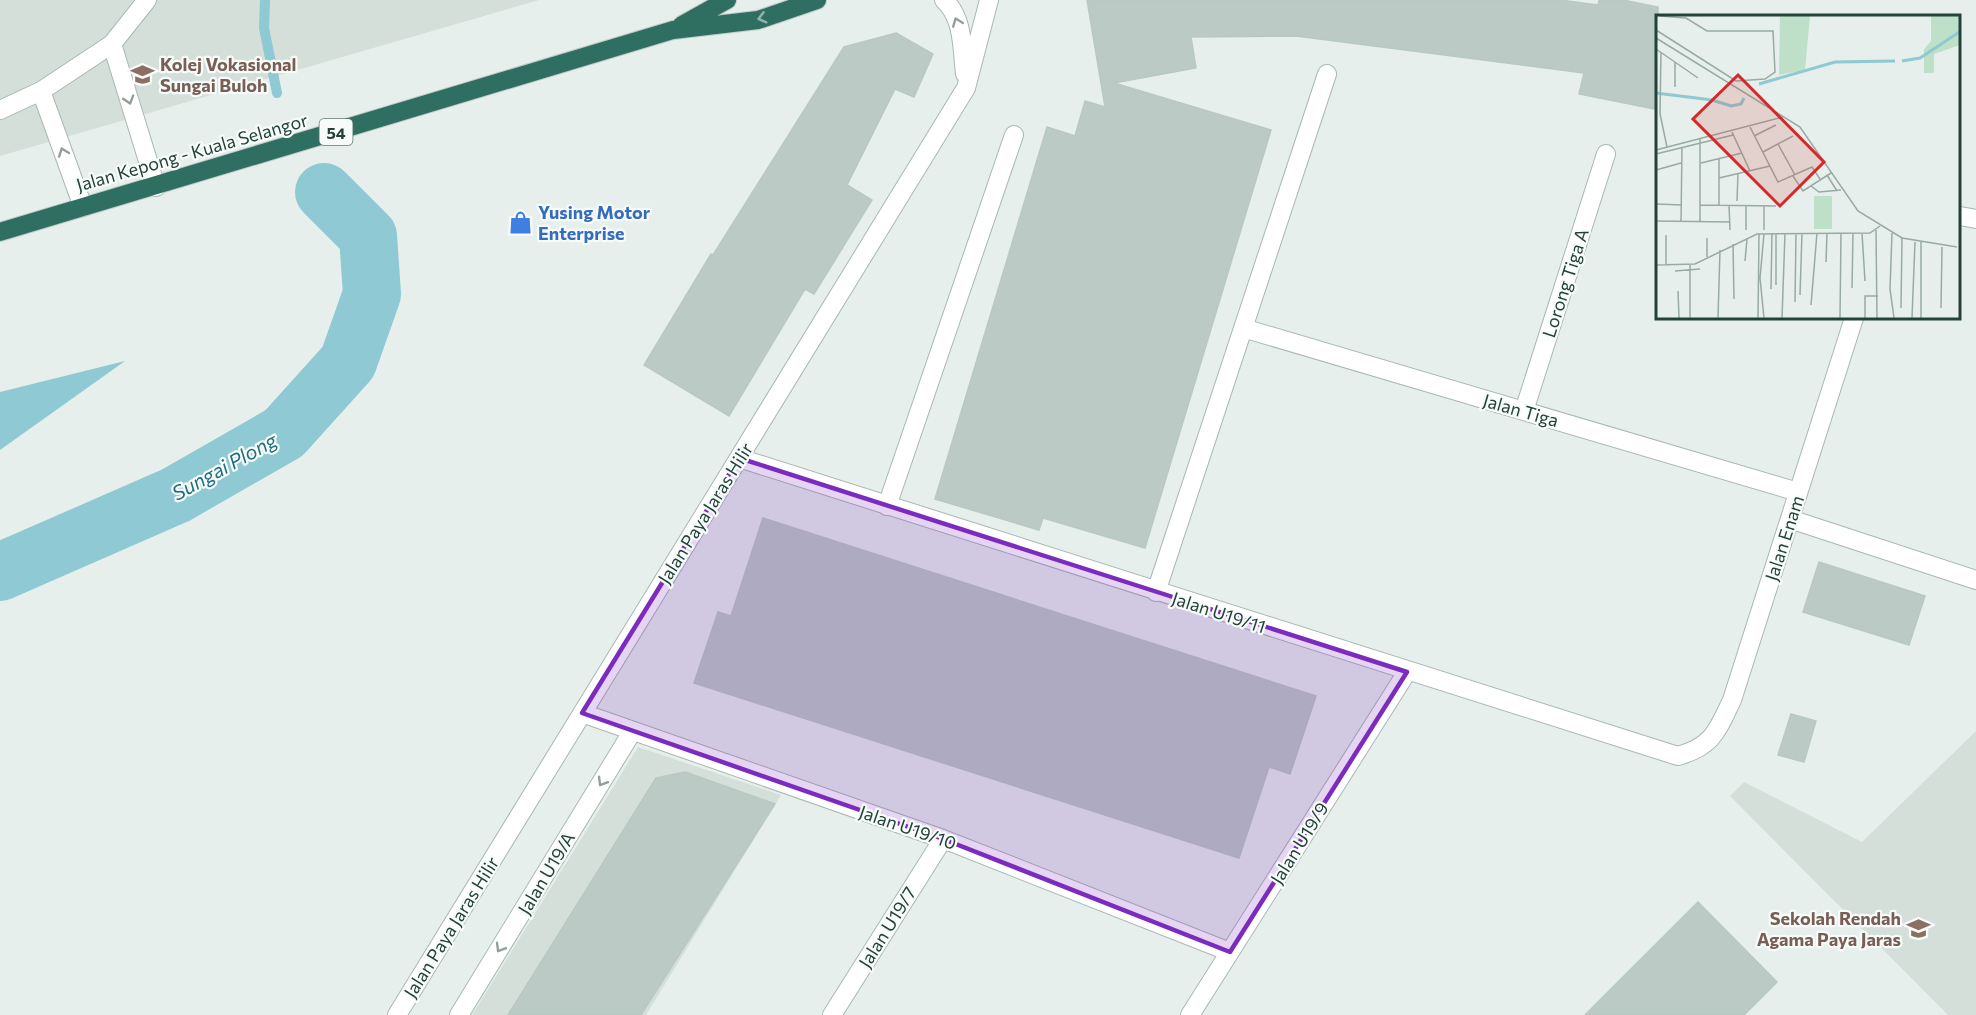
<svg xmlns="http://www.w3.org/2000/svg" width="1976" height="1015" font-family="Commissioner,sans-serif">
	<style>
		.built { fill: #d4dfda }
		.water { fill: #8ec9d4 }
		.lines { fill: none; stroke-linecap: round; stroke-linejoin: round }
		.stream { stroke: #8ec9d4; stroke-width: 10 }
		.river { stroke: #8ec9d4; stroke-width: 58 }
		.building { fill: #bbcac4; stroke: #b8c9c2; stroke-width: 1.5 }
		.minor-casing { stroke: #a8b8b2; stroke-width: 20 }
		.highway-casing { stroke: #c2cac8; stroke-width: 20 }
		.minor { stroke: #fff; stroke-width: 18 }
		.highway { stroke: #2f6f62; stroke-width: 18 }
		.oneway { stroke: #93b5ae }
		.oneway2 { stroke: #92a09c }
		.marked { fill: #7b2cbf; fill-opacity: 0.2; stroke: #7b2cbf; stroke-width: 4.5; stroke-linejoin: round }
		.labels { text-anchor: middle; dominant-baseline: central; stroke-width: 4.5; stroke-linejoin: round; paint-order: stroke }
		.shield { fill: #f7fbf9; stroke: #637a73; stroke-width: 1.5 }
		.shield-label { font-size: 16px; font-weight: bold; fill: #24423a }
		.education-label { font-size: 18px; font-weight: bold; fill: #785e54; stroke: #f7fbf9; text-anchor: start }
		.street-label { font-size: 18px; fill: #24423a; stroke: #f7fbf9 }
		.shop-label { font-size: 18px; font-weight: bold; fill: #366cbe; stroke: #f7fbf9; text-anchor: start }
		.water-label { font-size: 20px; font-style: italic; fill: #1c6f80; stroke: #f7fbf9 }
		.inset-river { fill: none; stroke: #8ec9d4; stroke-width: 3 }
		.inset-road { fill: none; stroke: #98aaa4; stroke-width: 1.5 }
		.view { fill: #d62828; fill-opacity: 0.15; stroke: #d62828; stroke-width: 3 }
		.inset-edge { fill: none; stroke: #24423a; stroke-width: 3 }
	</style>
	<rect width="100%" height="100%" fill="#e6efeb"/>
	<!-- built -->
	<path class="built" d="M0 0H539L0 156Z
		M1976 731V1015H1948L1730 796 1744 782 1862 842Z
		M638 747 781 795 646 1015H472Z"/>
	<!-- water -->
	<path class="water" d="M125 361 0 450V392Z"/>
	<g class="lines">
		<!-- stream -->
		<path class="stream" d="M265 0 264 28 277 93"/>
		<!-- river -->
		<path class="river" d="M0 572 176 495 284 433 348 362 372 294 368 236 324 192"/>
	</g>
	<!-- building -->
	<path class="building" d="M1087 0H1560L1598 5 1599 0H1623L1658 7V93L1655 109 1579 94 1584 73 1296 36 1191 37 1196 68 1114 83 1271 130 1145 548 1043 518 1039 530 935 499 1047 127 1075 136 1085 101 1105 107Z
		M896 33 933 54 914 97 895 89 847 185 872 200 814 294 805 289 729 416 644 365 711 254 713 255 844 47Z
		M763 518 1316 696 1290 774 1269 767 1239 858 694 683 718 612 731 616Z
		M1819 562 1925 596 1909 645 1803 612Z
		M1791 714 1816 721 1804 762 1778 755Z
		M685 772 775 804 641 1015H508L656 778Z
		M1698 902 1777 982 1744 1015H1585Z"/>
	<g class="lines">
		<defs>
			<path id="minor" d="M944 0C964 18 962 50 965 74
				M112 44 156 187
				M41 91 83 207
				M0 110 41 91 112 44 147 0
				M1960 216 1976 219
				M1243 328 1798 492
				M1524 411 1606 154
				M739 458 1678 756C1713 746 1717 731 1732 700L1854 318
				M887 506 1014 135
				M1790 519 1976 580
				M1156 592 1327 74
				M582 713 943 839 1230 952
				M397 1015 966 88 989 0
				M459 1015 632 732
				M832 1015 943 839
				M1190 1015 1407 672"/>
			<path id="highway" d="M682 25 727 0
				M0 232 673 30 758 20 817 0"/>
		</defs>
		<!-- minor casing -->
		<use href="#minor" class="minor-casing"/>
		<!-- highway casing -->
		<use href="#highway" class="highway-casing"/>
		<!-- minor -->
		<use href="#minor" class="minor"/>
		<!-- highway -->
		<use href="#highway" class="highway"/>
	</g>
	<!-- one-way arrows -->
	<defs><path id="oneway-chevron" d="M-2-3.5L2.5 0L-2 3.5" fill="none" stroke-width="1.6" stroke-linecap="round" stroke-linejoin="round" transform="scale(1.5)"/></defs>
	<use class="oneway" href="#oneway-chevron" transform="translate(762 18) rotate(165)"/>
	<g class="oneway2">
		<use href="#oneway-chevron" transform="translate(957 22) rotate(-111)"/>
		<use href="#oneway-chevron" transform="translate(129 100) rotate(73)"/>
		<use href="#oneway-chevron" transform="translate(63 152) rotate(-110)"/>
		<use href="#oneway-chevron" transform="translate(602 782) rotate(121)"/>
		<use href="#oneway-chevron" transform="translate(500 948) rotate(121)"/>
	</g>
	<!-- marked area -->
	<path class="marked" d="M739 458 1407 672 1230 952 943 839 582 713Z"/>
	<!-- icons -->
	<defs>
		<symbol id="university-bare" viewBox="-9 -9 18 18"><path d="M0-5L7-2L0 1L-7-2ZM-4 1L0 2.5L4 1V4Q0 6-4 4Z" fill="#8d6e63" stroke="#f7fbf9" stroke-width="2.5" paint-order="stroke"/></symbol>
		<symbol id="shop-bare" viewBox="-9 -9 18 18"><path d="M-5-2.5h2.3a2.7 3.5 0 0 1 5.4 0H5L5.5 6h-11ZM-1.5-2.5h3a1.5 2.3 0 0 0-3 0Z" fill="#3f7fe0" stroke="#f7fbf9" stroke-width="2.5" paint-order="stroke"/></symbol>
		<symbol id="school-bare" viewBox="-9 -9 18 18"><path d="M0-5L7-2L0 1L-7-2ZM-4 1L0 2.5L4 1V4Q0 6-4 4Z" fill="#8d6e63" stroke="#f7fbf9" stroke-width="2.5" paint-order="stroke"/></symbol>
	</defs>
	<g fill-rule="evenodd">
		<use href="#university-bare" x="126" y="58" width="33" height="33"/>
		<use href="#shop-bare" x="504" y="206" width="33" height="33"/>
		<use href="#school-bare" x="1902" y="912" width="33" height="33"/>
	</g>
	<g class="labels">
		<!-- shield labels -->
		<rect class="shield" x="319.5" y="119" width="33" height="26" rx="4.5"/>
		<g class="shield-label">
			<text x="336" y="132">54</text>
		</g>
		<!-- education labels -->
		<g class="education-label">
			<text x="160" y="64">Kolej Vokasional<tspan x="160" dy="21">Sungai Buloh</tspan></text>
			<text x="1901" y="918" text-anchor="end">Sekolah Rendah<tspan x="1901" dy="21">Agama Paya Jaras</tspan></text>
		</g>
		<!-- street labels -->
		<g class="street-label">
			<text transform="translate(192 152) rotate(-16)">Jalan Kepong - Kuala Selangor</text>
			<text transform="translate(1565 283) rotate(-72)">Lorong Tiga A</text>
			<text transform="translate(1521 410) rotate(16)">Jalan Tiga</text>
			<text transform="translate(705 513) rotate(-58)">Jalan Paya Jaras Hilir</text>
			<text transform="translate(1784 538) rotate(-72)">Jalan Enam</text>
			<text transform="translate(1219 612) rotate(18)">Jalan U19/11</text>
			<text transform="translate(908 827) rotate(19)">Jalan U19/10</text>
			<text transform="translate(1299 843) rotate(-58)">Jalan U19/9</text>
			<text transform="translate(546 873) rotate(-59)">Jalan U19/A</text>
			<text transform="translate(451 927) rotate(-58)">Jalan Paya Jaras Hilir</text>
			<text transform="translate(887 927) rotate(-58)">Jalan U19/7</text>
		</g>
		<!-- shop labels -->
		<g class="shop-label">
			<text x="538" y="212">Yusing Motor<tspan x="538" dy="21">Enterprise</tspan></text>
		</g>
		<!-- water labels -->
		<g class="water-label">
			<text transform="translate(224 466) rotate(-29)">Sungai Plong</text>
		</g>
	</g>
	<!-- overview -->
	<g transform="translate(1656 15)">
		<rect width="304" height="304" fill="#e6efeb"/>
		<path d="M124 1H154L149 55 123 60ZM275 1H304V30L278 39V58H268V34L275 26ZM158 181H176V214H158Z" fill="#bfe0c8"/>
		<path class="inset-river" d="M246 46 264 43 305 16M103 69 179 47 239 46M0 78 56 85 75 91 85 89 88 83"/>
		<path class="inset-road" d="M0 15 80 66 109 64 119 57 117 16H51L30 3 4 1M0 23 144 112 202 196 246 223 301 232M0 34 42 63M5 37 4 99 11 132M19 72V47M94 112 122 167 156 152 164 164M76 117 94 156M98 121 120 110M44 124V207M122 129 139 160M0 135 127 102M107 137 137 121M0 139 77 120M45 148 86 138M0 155 25 148M171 160 181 176M137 161 147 176 175 158M63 163 114 151M155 171 163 177 185 175M81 186 82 158M0 189 26 190M44 190 120 191M63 190V143M73 190 74 215M90 190V215M0 206 74 207M25 207 26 132M108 215V190M220 215 221 303M206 218 209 266M236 218 234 274 238 303M77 229 78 284M51 242V223M89 246 91 224M170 247 171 218M0 250 39 249 101 219 214 218 224 211M10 250V220M19 256 44 254M120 270V218M196 273 197 218M115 274 116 218M22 276 23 303M144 280 146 218M139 287 140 218M155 290 161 218M245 293 246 223M285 293 286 232M34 303V250M62 303 64 235M102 303 103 219M108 303 104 263 108 219M126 303 129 218M184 303 185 218M209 303V281H222M256 303 259 227M265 303V226"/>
		<path class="view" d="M82 60 168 147 124 191 37 104Z"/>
		<rect width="304" height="304" class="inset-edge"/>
	</g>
</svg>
